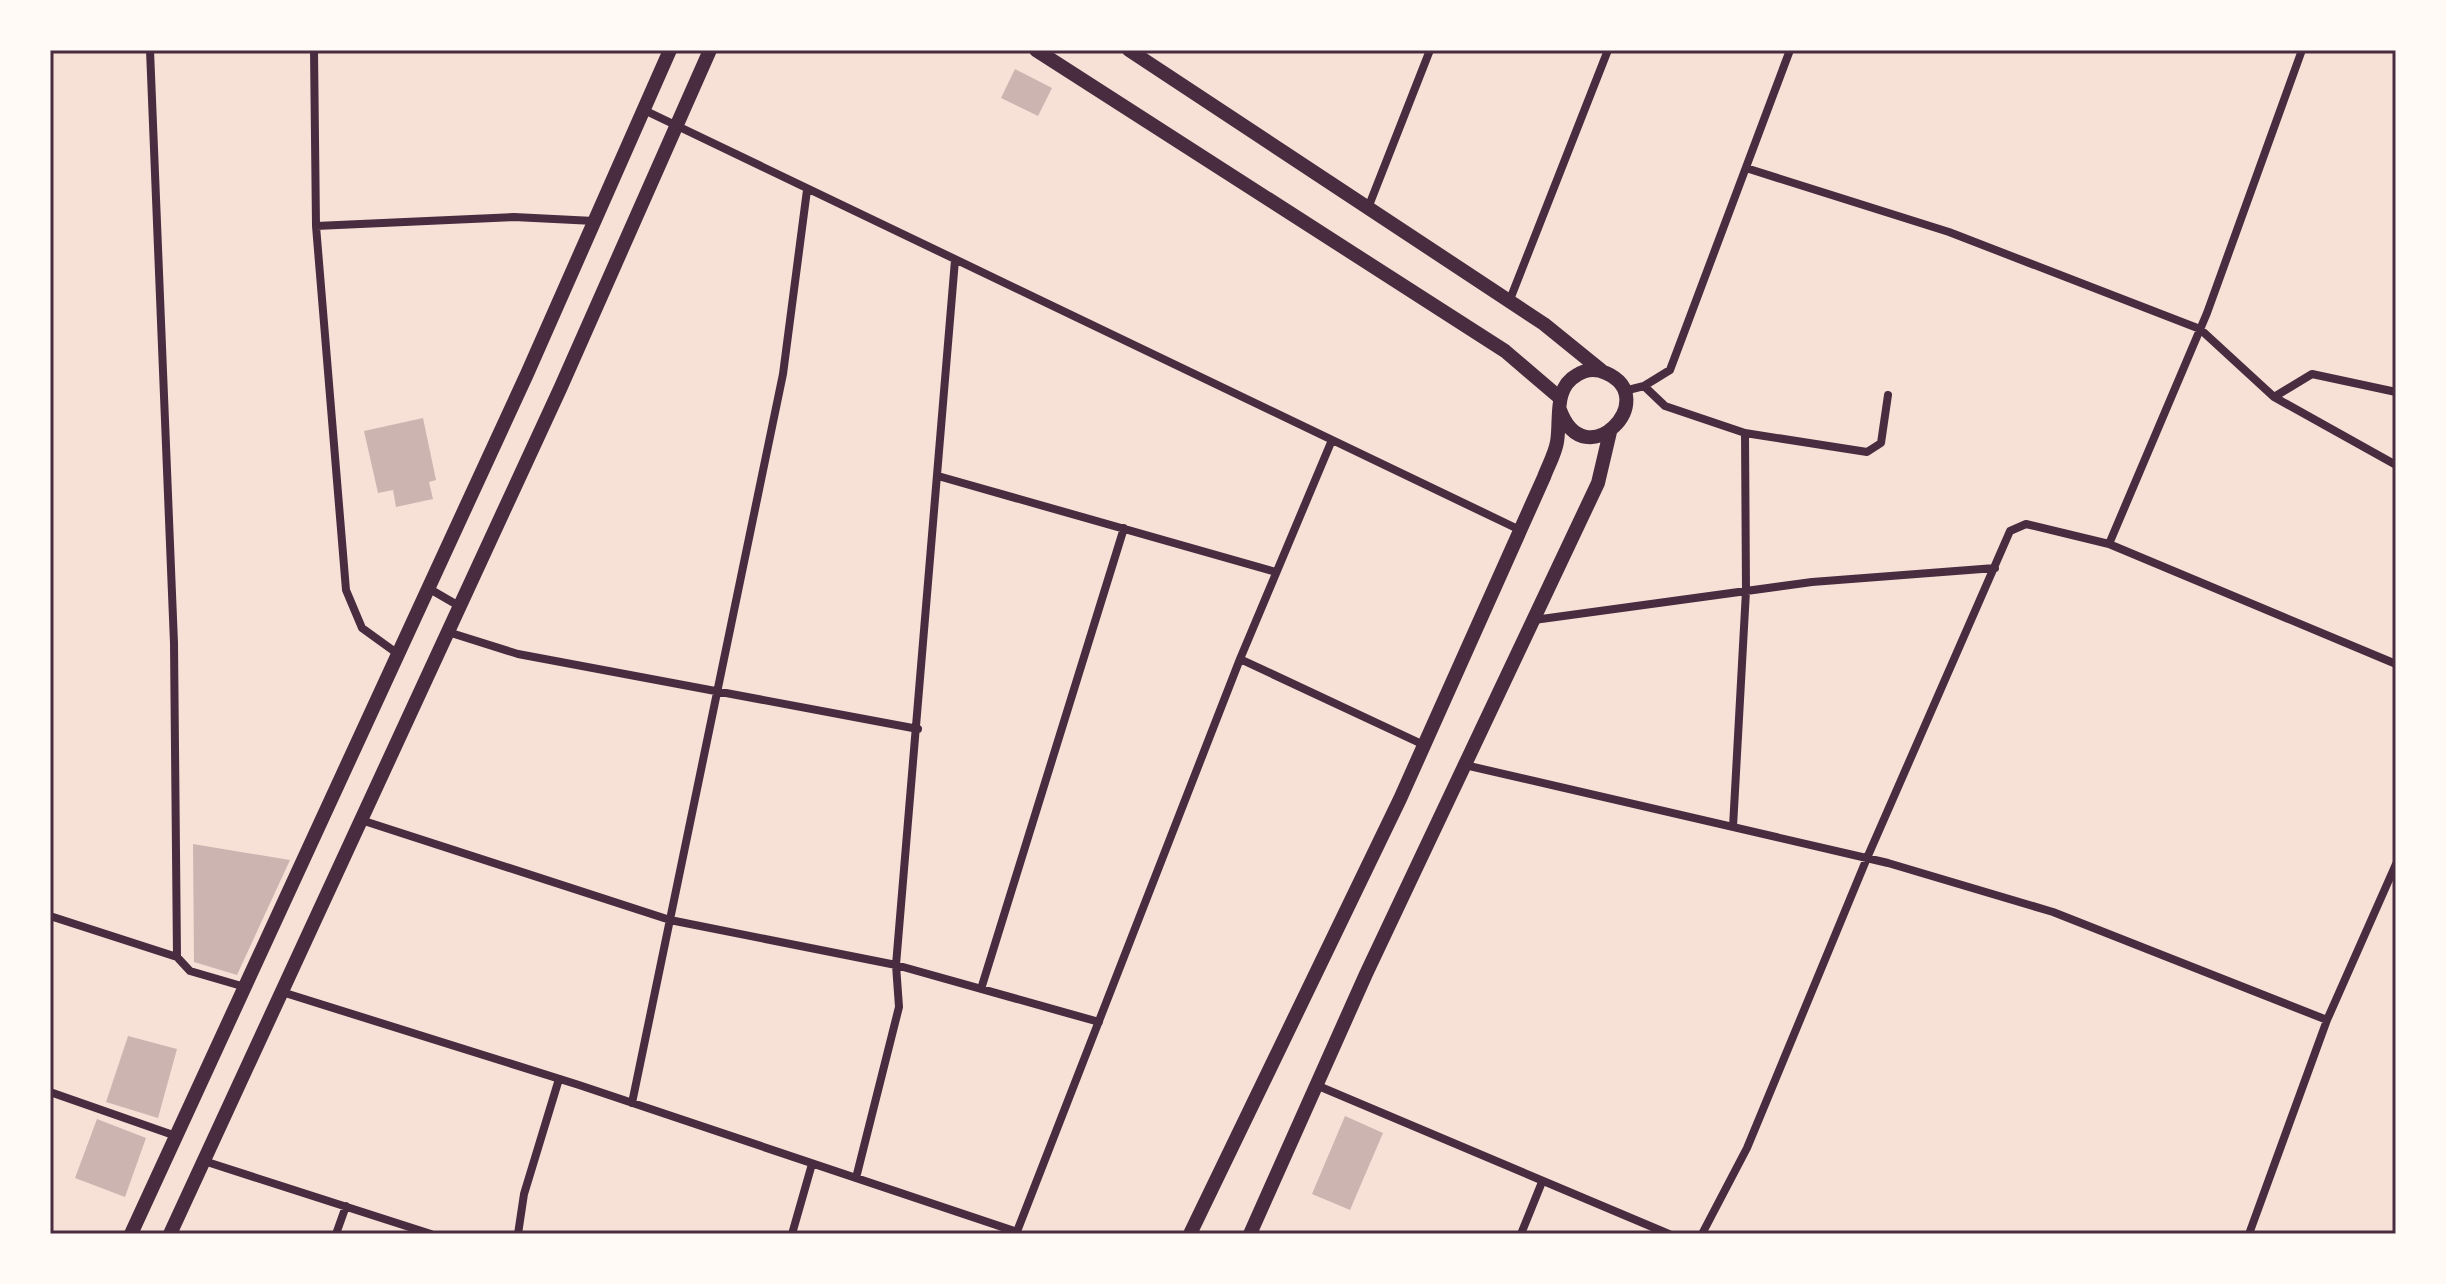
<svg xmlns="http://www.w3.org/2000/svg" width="2446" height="1284" font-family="'Playfair Display',serif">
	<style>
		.building { fill: #ccb4b1 }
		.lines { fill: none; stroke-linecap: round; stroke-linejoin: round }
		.minor { stroke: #4a2c40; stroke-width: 8 }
		.tertiary { stroke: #4a2c40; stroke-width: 14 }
		.neatline { fill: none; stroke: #4a2c40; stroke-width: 3 }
	</style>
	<rect width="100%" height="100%" fill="#f7e1d7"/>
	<!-- building -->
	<path class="building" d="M1015 69 1052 88 1038 116 1001 98Z
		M423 418 436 480 429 482 433 499 396 507 393 490 378 493 364 431Z
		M193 844 290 860 237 975 194 962Z
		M128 1036 177 1049 158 1118 106 1102Z
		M1345 1116 1383 1133 1350 1210 1312 1194Z
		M97 1119 146 1138 125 1197 75 1178Z"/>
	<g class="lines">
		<!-- minor -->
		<path class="minor" d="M150 50 174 643 177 957
			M314 50 316 226 346 590 362 628 398 654
			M644 110 1520 530
			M1746 168 1949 232 2200 329 2274 397 2396 465
			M1368 208 1430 50
			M316 226 514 217 594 221
			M1509 302 1608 50
			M1644 386 1665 406 1745 433 1746 591 1733 827
			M1624 391 1644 386 1670 370 1790 50
			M2274 397 2312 374 2396 392
			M1745 433 1867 452 1881 443 1888 395
			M938 476 1276 572
			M2109 544 2207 313 2302 50
			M428 588 459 606
			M1534 620 1812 582 1995 568
			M448 632 518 654 918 729
			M1240 659 1424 745
			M1465 765 1888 863 2053 912 2327 1020
			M361 820 670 920 896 965 1099 1022
			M50 916 177 957 190 971 245 987
			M981 989 1124 528
			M282 992 579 1085 1017 1232
			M1316 1085 1669 1234
			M50 1092 176 1136
			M632 1103 783 374 807 190
			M204 1161 431 1234
			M856 1178 899 1007 896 965 955 260
			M336 1234 346 1206
			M518 1234 524 1194 559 1079
			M792 1234 812 1164
			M1016 1234 1240 659 1332 440
			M1521 1234 1542 1182
			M1702 1234 1747 1148 1867 858 2010 531 2026 524 2109 544 2396 664
			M2249 1234 2327 1020 2396 864"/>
		<!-- tertiary -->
		<path class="tertiary" d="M1036 50 1505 351 1560 398
			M1129 50 1544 324 1602 371
			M131 1234 527 374 670 50
			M170 1234 560 389 710 50
			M1190 1234 1400 799 1544 477C1548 466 1555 454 1557 442 1561 419 1553 388 1577 375 1586 369 1597 369 1606 373 1663 398 1585 479 1560 410
			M1250 1234 1366 974 1598 483 1610 432"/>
	</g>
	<!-- border -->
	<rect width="2446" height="1284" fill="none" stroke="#fffaf5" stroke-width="104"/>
	<rect x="52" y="52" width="2342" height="1180" class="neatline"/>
</svg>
